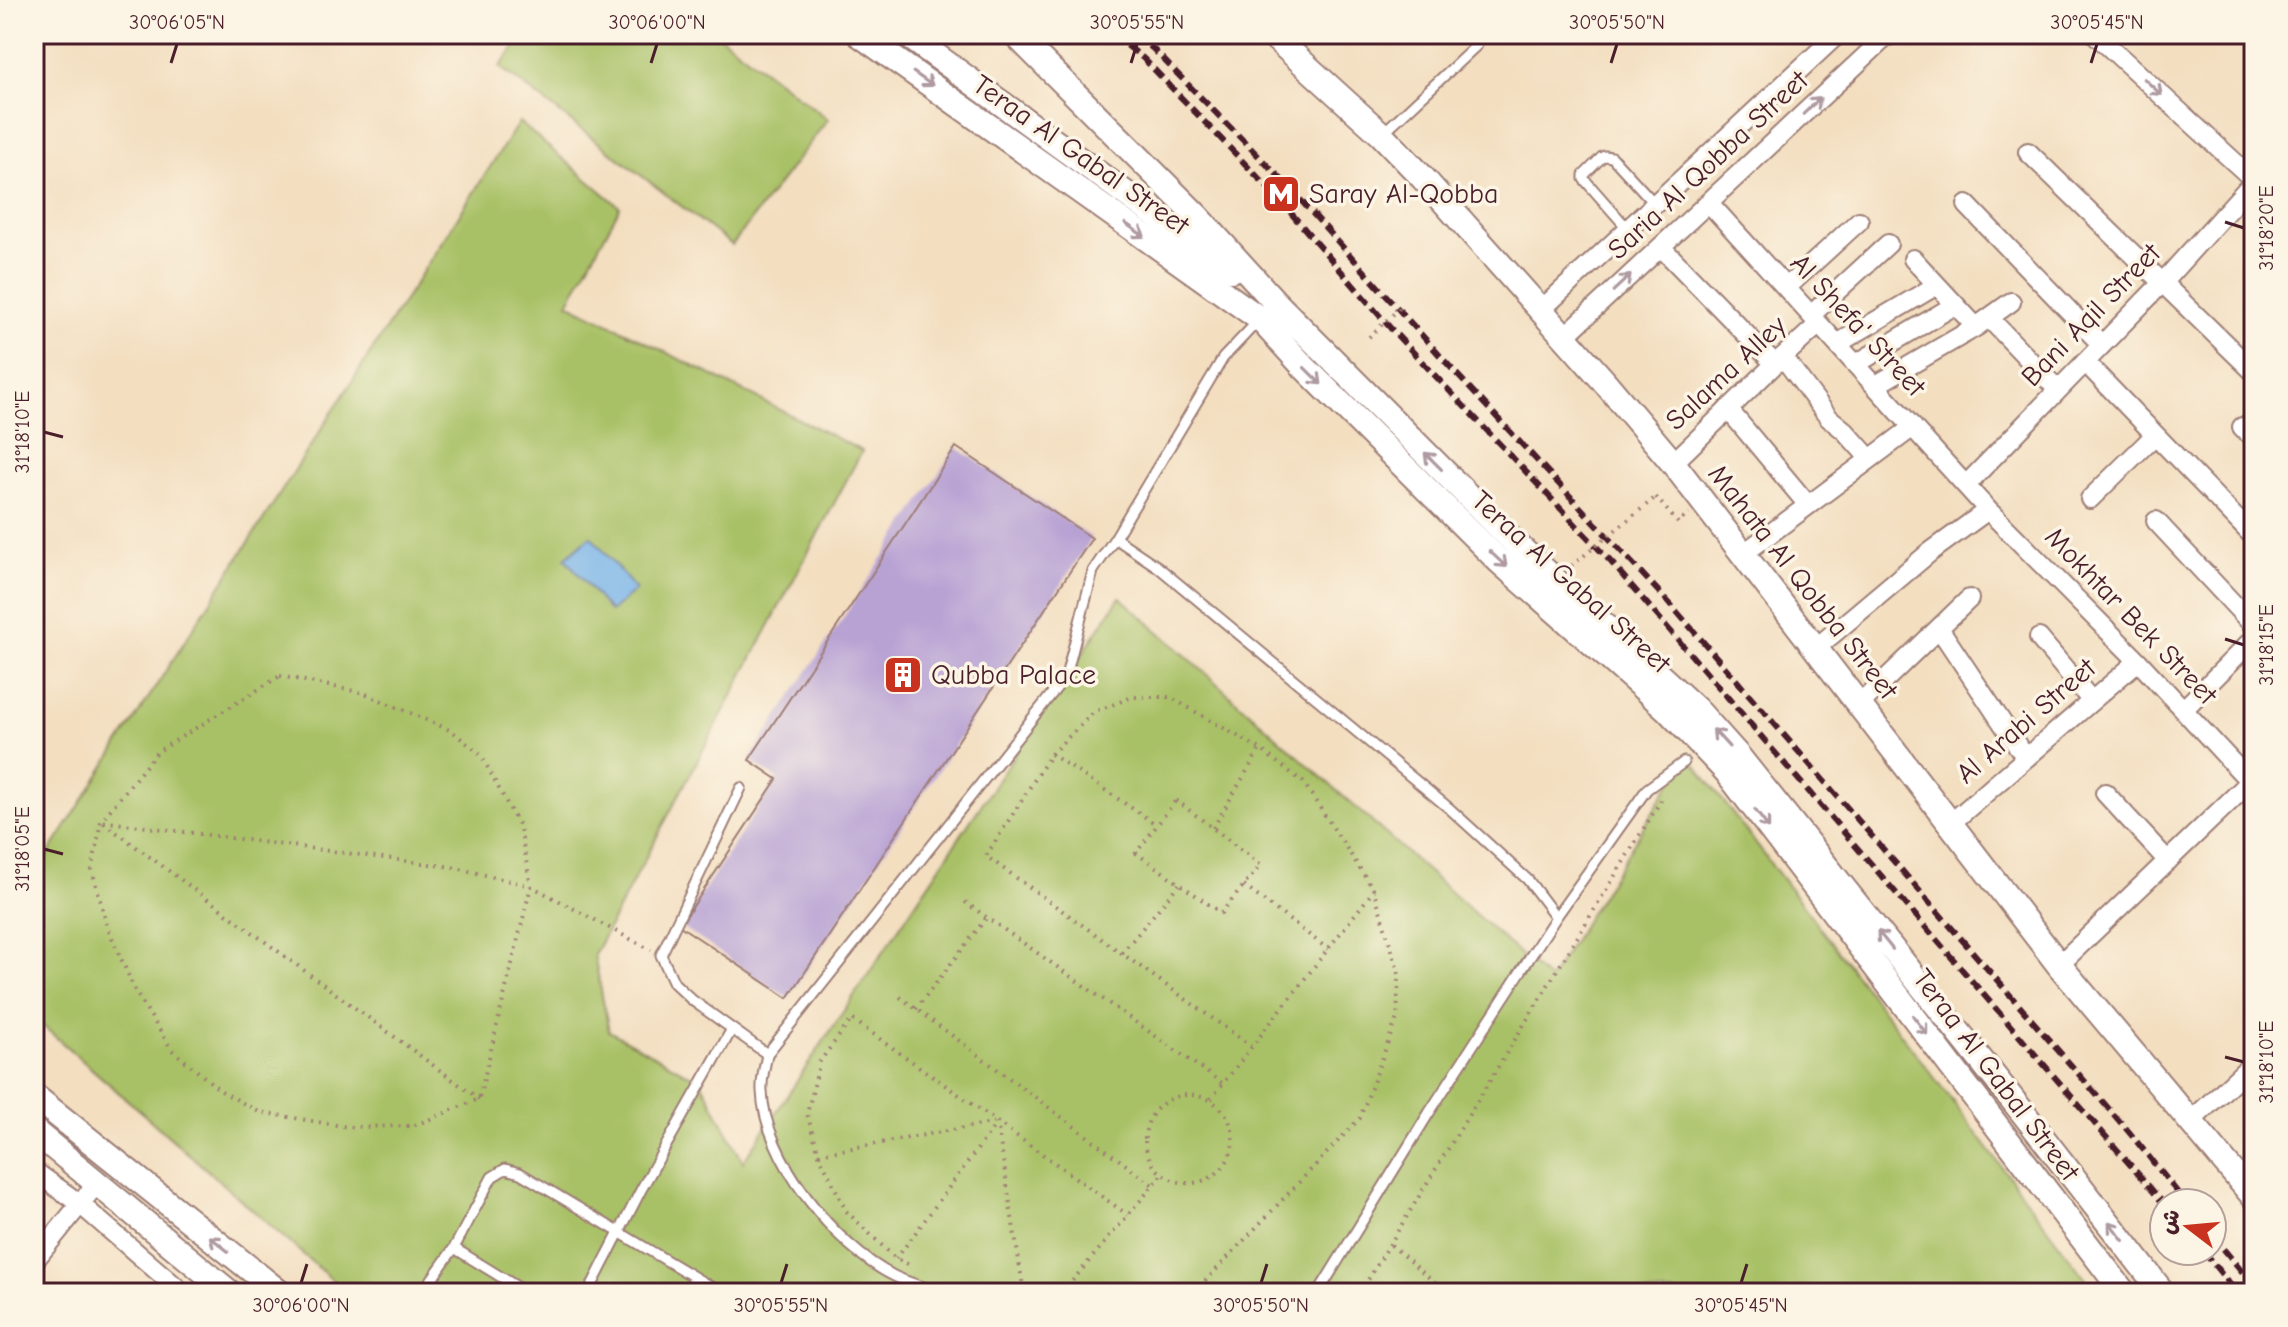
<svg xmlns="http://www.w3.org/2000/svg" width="2288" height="1327" font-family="'Comic Neue','Playpen Sans Arabic',sans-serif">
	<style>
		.green { fill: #a9c166; stroke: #7a7048; stroke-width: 2 }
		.water { fill: #77b3e9; stroke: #60698a; stroke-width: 2 }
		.building { fill: #b8a2d4 }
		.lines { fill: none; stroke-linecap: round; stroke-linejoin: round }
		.service-casing { stroke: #9e7e76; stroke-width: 13 }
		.minor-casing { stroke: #9e7e76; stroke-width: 22 }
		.secondary-casing { stroke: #9e7e76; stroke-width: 28 }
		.path { stroke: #9e7e76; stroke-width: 4; stroke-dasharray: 2 6; stroke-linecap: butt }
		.service { stroke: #fff; stroke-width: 9 }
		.minor { stroke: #fff; stroke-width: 18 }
		.secondary { stroke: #fff; stroke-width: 24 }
		.rail { stroke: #4a1f2b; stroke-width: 6; stroke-dasharray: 12 6; stroke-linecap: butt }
		.path-bridge { stroke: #9e7e76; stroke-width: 4; stroke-dasharray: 2 6; stroke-linecap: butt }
		.oneway { stroke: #ae9aa0 }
		.ticks { fill: none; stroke: #4a1f2b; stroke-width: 3 }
		.labels { text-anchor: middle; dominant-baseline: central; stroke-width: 7; stroke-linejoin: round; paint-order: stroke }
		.street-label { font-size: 28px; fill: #4a1f2b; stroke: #fcf5e5 }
		.poi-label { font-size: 28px; fill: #4a1f2b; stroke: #fcf5e5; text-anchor: start }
		.neatline { fill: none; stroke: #4a1f2b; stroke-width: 3 }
		.ticks-label { font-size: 20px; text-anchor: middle; fill: #4a1f2b }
	</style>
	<rect width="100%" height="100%" fill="#fcf5e5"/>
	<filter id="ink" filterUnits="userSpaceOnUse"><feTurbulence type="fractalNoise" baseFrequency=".0125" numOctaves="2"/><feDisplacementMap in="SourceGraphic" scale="16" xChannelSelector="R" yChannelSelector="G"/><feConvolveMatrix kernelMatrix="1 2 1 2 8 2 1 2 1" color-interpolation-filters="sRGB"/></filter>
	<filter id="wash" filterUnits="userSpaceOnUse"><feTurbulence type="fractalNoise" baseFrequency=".006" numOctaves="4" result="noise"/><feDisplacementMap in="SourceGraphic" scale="32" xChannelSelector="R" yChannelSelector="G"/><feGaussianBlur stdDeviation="1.8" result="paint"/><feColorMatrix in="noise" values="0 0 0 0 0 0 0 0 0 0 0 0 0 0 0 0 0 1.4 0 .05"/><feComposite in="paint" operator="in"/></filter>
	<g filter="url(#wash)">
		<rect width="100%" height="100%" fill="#f3dec0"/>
		<!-- green -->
		<path class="green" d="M525 34H717L828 119 732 245 500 67Z
			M519 122 620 207 568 303 862 451 594 955 609 1031 701 1081 743 1162 1120 597 1549 980 1688 755 1956 1106 2096 1293H347L34 1018V876Z"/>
		<!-- water -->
		<path class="water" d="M591 536 636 590 610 612 565 558Z"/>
		<g id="blocks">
			<!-- building -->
			<path class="building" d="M956 447 1092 538 788 998 680 926 777 779 749 760Z"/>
		</g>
	</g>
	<g filter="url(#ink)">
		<use href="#blocks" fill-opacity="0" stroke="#9e7e76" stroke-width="2"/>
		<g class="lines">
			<defs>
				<path id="service" d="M1384 132 1477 45
					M1628 229 1584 179V175L1602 157 1605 156 1612 157 1655 204
					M1115 538 1223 358 1258 321
					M741 788 661 955 674 983 692 1000 767 1054
					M422 1293 454 1248
					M527 1293 454 1248 492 1177 505 1169 520 1173 721 1293
					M588 1293 642 1188 732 1029
					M686 1293 696 1278
					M940 1293C925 1287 908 1283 894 1276 835 1247 764 1157 762 1091 761 1079 765 1066 767 1054L1066 676 1093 571 1115 538 1158 567 1450 809 1528 880 1556 917
					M1318 1293 1429 1113 1556 917 1647 789 1684 762"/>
				<path id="minor" d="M2095 34 2254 180
					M2028 152 2254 372
					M1709 203 1988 510 2138 661 2254 786
					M1967 205 2102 345
					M1661 247 1775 364
					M1913 259 1976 327
					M1786 288 1859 221
					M1542 309 1838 34
					M1811 315 1888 244
					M1989 318 2058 390
					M1565 336 1889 34
					M1837 344 1937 285
					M1783 357 1829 418 1845 431 1870 459
					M2085 362 2254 537
					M1856 364 1955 305
					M1876 385 1976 327 2011 302
					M1728 409 1808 505
					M2242 427 2254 439
					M1673 463 1775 364 1819 324
					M1966 485 2163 282 2254 181
					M2090 499 2155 435
					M2156 521 2254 626
					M1743 554 1913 427
					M1939 628 2025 757
					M2039 638 2091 700
					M1816 648 1929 553 1988 510
					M1859 705 1969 599
					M2184 709 2254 638
					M2105 793 2168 861
					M1951 823 2138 661
					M2059 965 2254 778
					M2190 1122 2254 1062
					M34 1171 80 1204 183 1293
					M34 1261 97 1183"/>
				<path id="secondary" d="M859 34 1260 319 1304 367 1499 561 1667 709 1727 772 2124 1293
					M906 34 1231 270
					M1015 34 1198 217 1275 302 1517 545 1697 710 1738 756 2024 1114 2163 1293
					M1271 34 1381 134 1423 178 1603 380 1673 463 2059 965 2254 1197
					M34 1096 280 1293
					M34 1131 230 1293"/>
			</defs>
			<!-- service casing -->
			<use href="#service" class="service-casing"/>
			<!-- minor casing -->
			<use href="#minor" class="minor-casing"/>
			<!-- secondary casing -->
			<use href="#secondary" class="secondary-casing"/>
			<!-- path -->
			<path class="path" d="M1656 497 1678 523 1689 514
				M280 676 364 693 452 731 481 755 520 828 531 886 479 1099 413 1126 348 1127 259 1112 221 1091 172 1050 136 993 107 926 92 870 101 821 157 752Z
				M1051 754 1157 825
				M1176 800 1261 865 1221 913 1136 853Z
				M1213 828 1260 749
				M1244 886 1328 949
				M965 902 1222 1083
				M1122 953 1179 884
				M900 997 1153 1185
				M916 1009 987 917
				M1145 1139a44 44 0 1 1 88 0a44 44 0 1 1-88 0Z
				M479 1099 101 821 452 867 531 886 651 950
				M1211 1099 1374 890
				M997 1122 1024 1293
				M819 1154 997 1122
				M1391 1245 1447 1293
				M896 1259 996 1124
				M908 1264 896 1259 846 1211 819 1154 807 1114 820 1061 852 1019 1128 1215
				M952 1285 972 1293
				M1062 1293 1162 1175
				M1194 1293 1360 1118 1397 1018 1399 974 1374 890 1303 782 1260 749 1170 697H1132L1094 712 1051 754 986 856 1251 1046
				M1360 1293 1663 797
				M2058 1293 2067 1284"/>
			<!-- service -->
			<use href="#service" class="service"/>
			<!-- minor -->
			<use href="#minor" class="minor"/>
			<!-- secondary -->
			<use href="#secondary" class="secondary"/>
			<!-- rail -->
			<path class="rail" d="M1113 34 1144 59 1277 197 1393 331 1611 562 2164 1204
				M1135 34 1153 49 1288 186 1453 370 1672 606 2129 1132 2186 1203
				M2212 1235 2254 1286
				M2203 1251 2237 1293"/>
			<!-- path-bridge -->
			<path class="path-bridge" d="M1369 337 1404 304
				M1559 576 1656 497"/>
		</g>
		<!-- one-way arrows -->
		<defs><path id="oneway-shaft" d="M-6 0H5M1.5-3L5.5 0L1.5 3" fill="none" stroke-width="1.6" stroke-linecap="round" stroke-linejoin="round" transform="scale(2)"/></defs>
		<g class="oneway">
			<use href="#oneway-shaft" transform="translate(923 79) rotate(35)"/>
			<use href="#oneway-shaft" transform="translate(2153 87) rotate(43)"/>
			<use href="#oneway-shaft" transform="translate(1812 106) rotate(-43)"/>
			<use href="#oneway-shaft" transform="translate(1135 230) rotate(35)"/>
			<use href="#oneway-shaft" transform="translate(1622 283) rotate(-43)"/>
			<use href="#oneway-shaft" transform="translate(1313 376) rotate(45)"/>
			<use href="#oneway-shaft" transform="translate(1433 461) rotate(-135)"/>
			<use href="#oneway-shaft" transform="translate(1498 559) rotate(43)"/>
			<use href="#oneway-shaft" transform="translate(1721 738) rotate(-132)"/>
			<use href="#oneway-shaft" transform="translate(1762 819) rotate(53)"/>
			<use href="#oneway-shaft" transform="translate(1885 940) rotate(-129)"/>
			<use href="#oneway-shaft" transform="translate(1920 1025) rotate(53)"/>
			<use href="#oneway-shaft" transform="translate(2116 1231) rotate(-128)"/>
			<use href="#oneway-shaft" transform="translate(219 1244) rotate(-141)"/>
		</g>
	</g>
	<!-- ticks -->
	<path class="ticks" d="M171 63 177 44M651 63 657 44M1131 63 1137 44M1611 63 1617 44M2091 63 2097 44M2225 222 2244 228M44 432 63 437M2225 639 2244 645M44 849 63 854M2225 1057 2244 1062M301 1283 307 1264M781 1283 787 1264M1261 1283 1267 1264M1741 1283 1747 1264"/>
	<!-- icons -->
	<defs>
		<symbol id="metro-square" viewBox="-11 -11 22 22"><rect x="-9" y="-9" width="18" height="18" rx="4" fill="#c8321e" stroke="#fcf5e5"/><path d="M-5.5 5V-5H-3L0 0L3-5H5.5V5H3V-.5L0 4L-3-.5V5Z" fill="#fff"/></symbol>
		<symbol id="building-square" viewBox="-11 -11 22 22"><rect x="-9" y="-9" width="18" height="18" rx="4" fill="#c8321e" stroke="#fcf5e5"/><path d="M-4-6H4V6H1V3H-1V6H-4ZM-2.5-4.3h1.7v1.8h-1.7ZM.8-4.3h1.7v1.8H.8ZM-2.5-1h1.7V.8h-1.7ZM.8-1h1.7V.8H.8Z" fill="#fff"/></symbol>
	</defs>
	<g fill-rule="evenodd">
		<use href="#metro-square" x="1259" y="172" width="44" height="44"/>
		<use href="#building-square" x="881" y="653" width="44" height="44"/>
	</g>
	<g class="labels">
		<!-- street labels -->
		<g class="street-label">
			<text transform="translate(1081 155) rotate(35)">Teraa Al Gabal Street</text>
			<text transform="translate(1708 165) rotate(-43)">Saria Al Qobba Street</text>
			<text transform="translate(2091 315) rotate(-46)">Bani Aqil Street</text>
			<text transform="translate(1858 325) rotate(47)">Al Shefa' Street</text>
			<text transform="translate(1726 373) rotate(-43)">Salama Alley</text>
			<text transform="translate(1571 582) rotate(42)">Teraa Al Gabal Street</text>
			<text transform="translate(1803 582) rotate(52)">Mahata Al Qobba Street</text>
			<text transform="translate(2131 616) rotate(46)">Mokhtar Bek Street</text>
			<text transform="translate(2026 721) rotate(-41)">Al Arabi Street</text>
			<text transform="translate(1996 1075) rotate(53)">Teraa Al Gabal Street</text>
		</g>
		<!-- poi labels -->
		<g class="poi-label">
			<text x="1309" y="194">Saray Al-Qobba</text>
			<text x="931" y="675">Qubba Palace</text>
		</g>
	</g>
	<!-- margin -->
	<rect width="2288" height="1327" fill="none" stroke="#fcf5e5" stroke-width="88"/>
	<!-- north arrow -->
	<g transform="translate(2188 1227) rotate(286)"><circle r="38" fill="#fcf5e5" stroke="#b59f9b" stroke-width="2"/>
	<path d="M0-6L14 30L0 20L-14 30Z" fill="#c8321e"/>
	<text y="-12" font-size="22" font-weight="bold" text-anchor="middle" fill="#4a1f2b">ش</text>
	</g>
	<rect x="44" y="44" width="2200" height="1239" class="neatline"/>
	<g class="ticks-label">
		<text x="177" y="29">30°06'05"N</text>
		<text x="657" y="29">30°06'00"N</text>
		<text x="1137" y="29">30°05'55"N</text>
		<text x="1617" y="29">30°05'50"N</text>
		<text x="2097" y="29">30°05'45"N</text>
		<text transform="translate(2266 228) rotate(-90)" y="7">31°18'20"E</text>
		<text transform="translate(22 432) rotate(-90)" y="7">31°18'10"E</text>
		<text transform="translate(2266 645) rotate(-90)" y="7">31°18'15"E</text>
		<text transform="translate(22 849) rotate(-90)" y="7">31°18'05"E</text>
		<text transform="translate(2266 1062) rotate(-90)" y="7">31°18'10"E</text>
		<text x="301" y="1312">30°06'00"N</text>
		<text x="781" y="1312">30°05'55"N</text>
		<text x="1261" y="1312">30°05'50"N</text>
		<text x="1741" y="1312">30°05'45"N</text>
	</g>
</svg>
